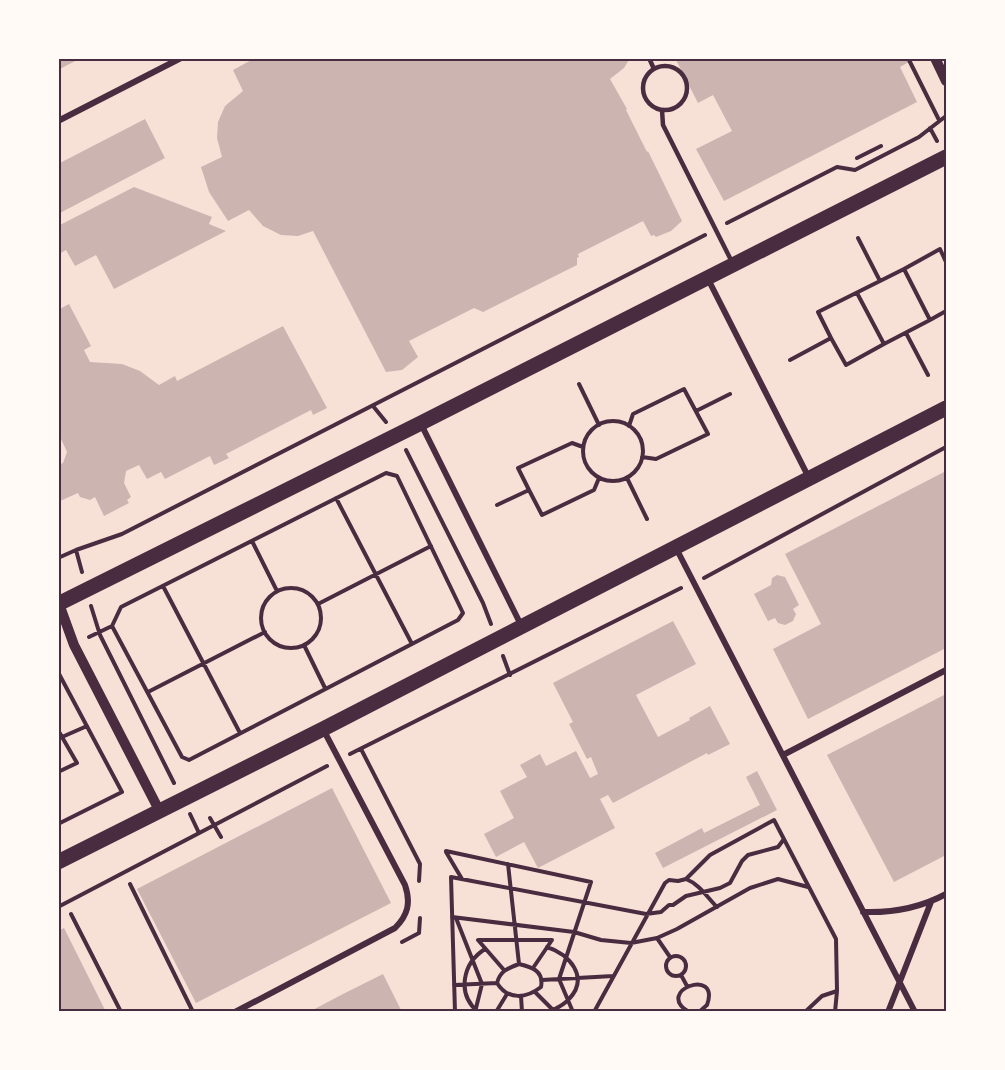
<svg xmlns="http://www.w3.org/2000/svg" width="1005" height="1070" font-family="Karla,sans-serif">
	<style>
		.building { fill: #ccb4b1 }
		.lines { fill: none; stroke-linecap: round; stroke-linejoin: round }
		.path { stroke: #4a2c40; stroke-width: 4 }
		.service { stroke: #4a2c40; stroke-width: 4.5 }
		.minor { stroke: #4a2c40; stroke-width: 6 }
		.tertiary { stroke: #4a2c40; stroke-width: 10 }
		.primary { stroke: #4a2c40; stroke-width: 15 }
		.neatline { fill: none; stroke: #4a2c40; stroke-width: 2 }
	</style>
	<rect width="100%" height="100%" fill="#f7e1d7"/>
	<!-- building -->
	<path class="building" d="M58 58H81L58 70Z
		M255 58H630L624 68 610 79 627 109 626 110 647 152 648 151 682 221 671 231 656 237 654 235 651 236 643 221 578 254 579 257 577 258V265L483 312 474 308 409 341 418 357 402 370 386 372 313 231 298 236 281 235 263 226 249 210 228 221 209 192 201 167 222 157 217 138 218 122 225 106 243 91 233 70Z
		M675 58H916L900 67 917 102 724 201 696 149 732 131 713 95 698 103Z
		M145 119 165 158 58 214V164Z
		M134 187 212 217 209 224 226 231 114 289 96 255 75 266 66 250 59 254 58 226Z
		M69 304 91 346 84 350 90 362 122 364 140 371 159 385 175 376 177 381 283 326 327 408 313 415 311 410 226 454 229 458 214 465 210 456 165 479 161 472 147 479 139 465 126 471 124 483 131 497 127 500 129 503 104 516 95 497 90 500 80 497 78 493 60 501 58 465 63 463 67 452 61 439 58 440V310Z
		M946 471V648L808 719 773 649 821 624 785 554Z
		M777 575 785 577 799 605 793 609 796 614 793 621 785 625 778 623 775 618 768 621 754 594 771 585 772 578Z
		M673 621 696 664 636 695 658 737 690 720 689 718 710 706 730 744 708 755 707 753 613 803 608 795 600 799 615 828 538 868 524 842 496 857 484 834 514 818 500 791 527 777 520 765 540 754 546 766 576 751 590 778 598 774 591 757 587 759 569 724 573 722 553 683Z
		M946 694V855L894 882 827 755Z
		M757 771 777 810 663 868 655 853 702 828 704 833 760 805 746 777Z
		M332 788 391 903 196 1003 137 889Z
		M64 928 106 1012H58V931Z
		M383 974 402 1012H309L343 994Z"/>
	<g class="lines">
		<!-- path -->
		<path class="path" d="M908 58 939 120
			M930 128 937 141
			M857 158 881 146
			M727 223 837 167 855 170 919 137 946 116
			M858 238 880 281
			M904 269 940 249 946 262
			M930 320 946 311
			M906 333 928 375
			M831 338 818 312 904 269 930 320 884 344 857 293
			M790 360 831 338 846 365 884 344
			M579 384 599 425
			M373 406 386 422
			M696 411 730 394
			M583 451a30 30 0 1 1 60 0a30 30 0 1 1-60 0Z
			M629 426 633 414 684 389 708 434 656 459 642 457
			M406 450 483 603 491 624
			M627 478 647 519
			M529 490 518 468 572 443 583 447
			M336 498 412 644
			M497 505 529 490 542 515 594 490 599 478
			M252 541 277 591
			M76 550 82 572
			M58 558 76 550 122 534 705 235
			M704 578 946 447
			M163 586 240 733
			M261 618a30 30 0 1 1 60 0a30 30 0 1 1-60 0Z
			M318 604 431 546
			M91 606 100 635 174 783
			M89 637 112 626 121 607 386 473 397 476 463 613 458 620 189 760 182 757 112 626
			M304 645 325 688
			M503 656 510 675
			M58 672 122 792 58 824
			M148 692 265 632
			M58 730 77 763 58 772
			M62 737 87 726
			M361 749 420 864 419 881
			M350 754 681 588
			M190 814 199 833
			M210 818 221 837
			M446 851 591 882 559 979 573 1012
			M446 852 462 879
			M508 864 519 964
			M686 879C699 884 707 897 717 907
			M130 884 193 1012
			M58 907 327 766
			M71 914 121 1012
			M452 917 574 932 601 940 631 943 657 938 677 929 750 888 778 879 808 887
			M456 918 482 984 475 1012
			M657 938 670 957
			M402 942 419 933 420 918
			M547 947C569 954 590 977 569 999 565 1004 559 1007 553 1010
			M666 966a10 10 0 1 1 20 0a10 10 0 1 1-20 0Z
			M519 964C532 967 544 971 541 987 527 998 508 1001 497 983 500 971 508 968 519 964Z
			M504 970 478 940H552L533 968
			M681 975 687 986
			M542 980 613 976
			M454 985 497 983
			M535 992 554 1011
			M521 996 522 1012
			M455 1012 451 877 646 914 661 912 669 905H673L686 896 720 888 730 883 742 861 748 855 778 847 784 839
			M478 1012C456 993 463 963 485 949
			M496 1012 507 994
			M594 1012 665 883 669 880 678 881 686 879 710 855 774 820 836 939 837 991 835 1012
			M689 1012C653 991 721 966 707 1005L699 1012
			M727 1012H749
			M805 1012 822 996 837 991"/>
		<!-- service -->
		<path class="service" d="M649 58 654 69
			M643 88a22 22 0 1 1 44 0a22 22 0 1 1-44 0Z
			M662 110 663 125 732 262"/>
		<!-- minor -->
		<path class="minor" d="M58 121 181 58
			M708 279 809 478
			M421 424 522 627
			M676 548 915 1012
			M783 755 946 670
			M863 912C893 913 920 908 946 894
			M235 1012 395 928C408 915 411 903 405 885L323 729
			M888 1012 931 902"/>
		<!-- tertiary -->
		<path class="tertiary" d="M935 58 946 81
			M58 601 74 645 159 810"/>
		<!-- primary -->
		<path class="primary" d="M58 604 421 423 946 157
			M58 862 323 729 946 408"/>
	</g>
	<!-- border -->
	<rect width="1005" height="1070" fill="none" stroke="#fffaf5" stroke-width="120"/>
	<rect x="60" y="60" width="885" height="950" class="neatline"/>
</svg>
